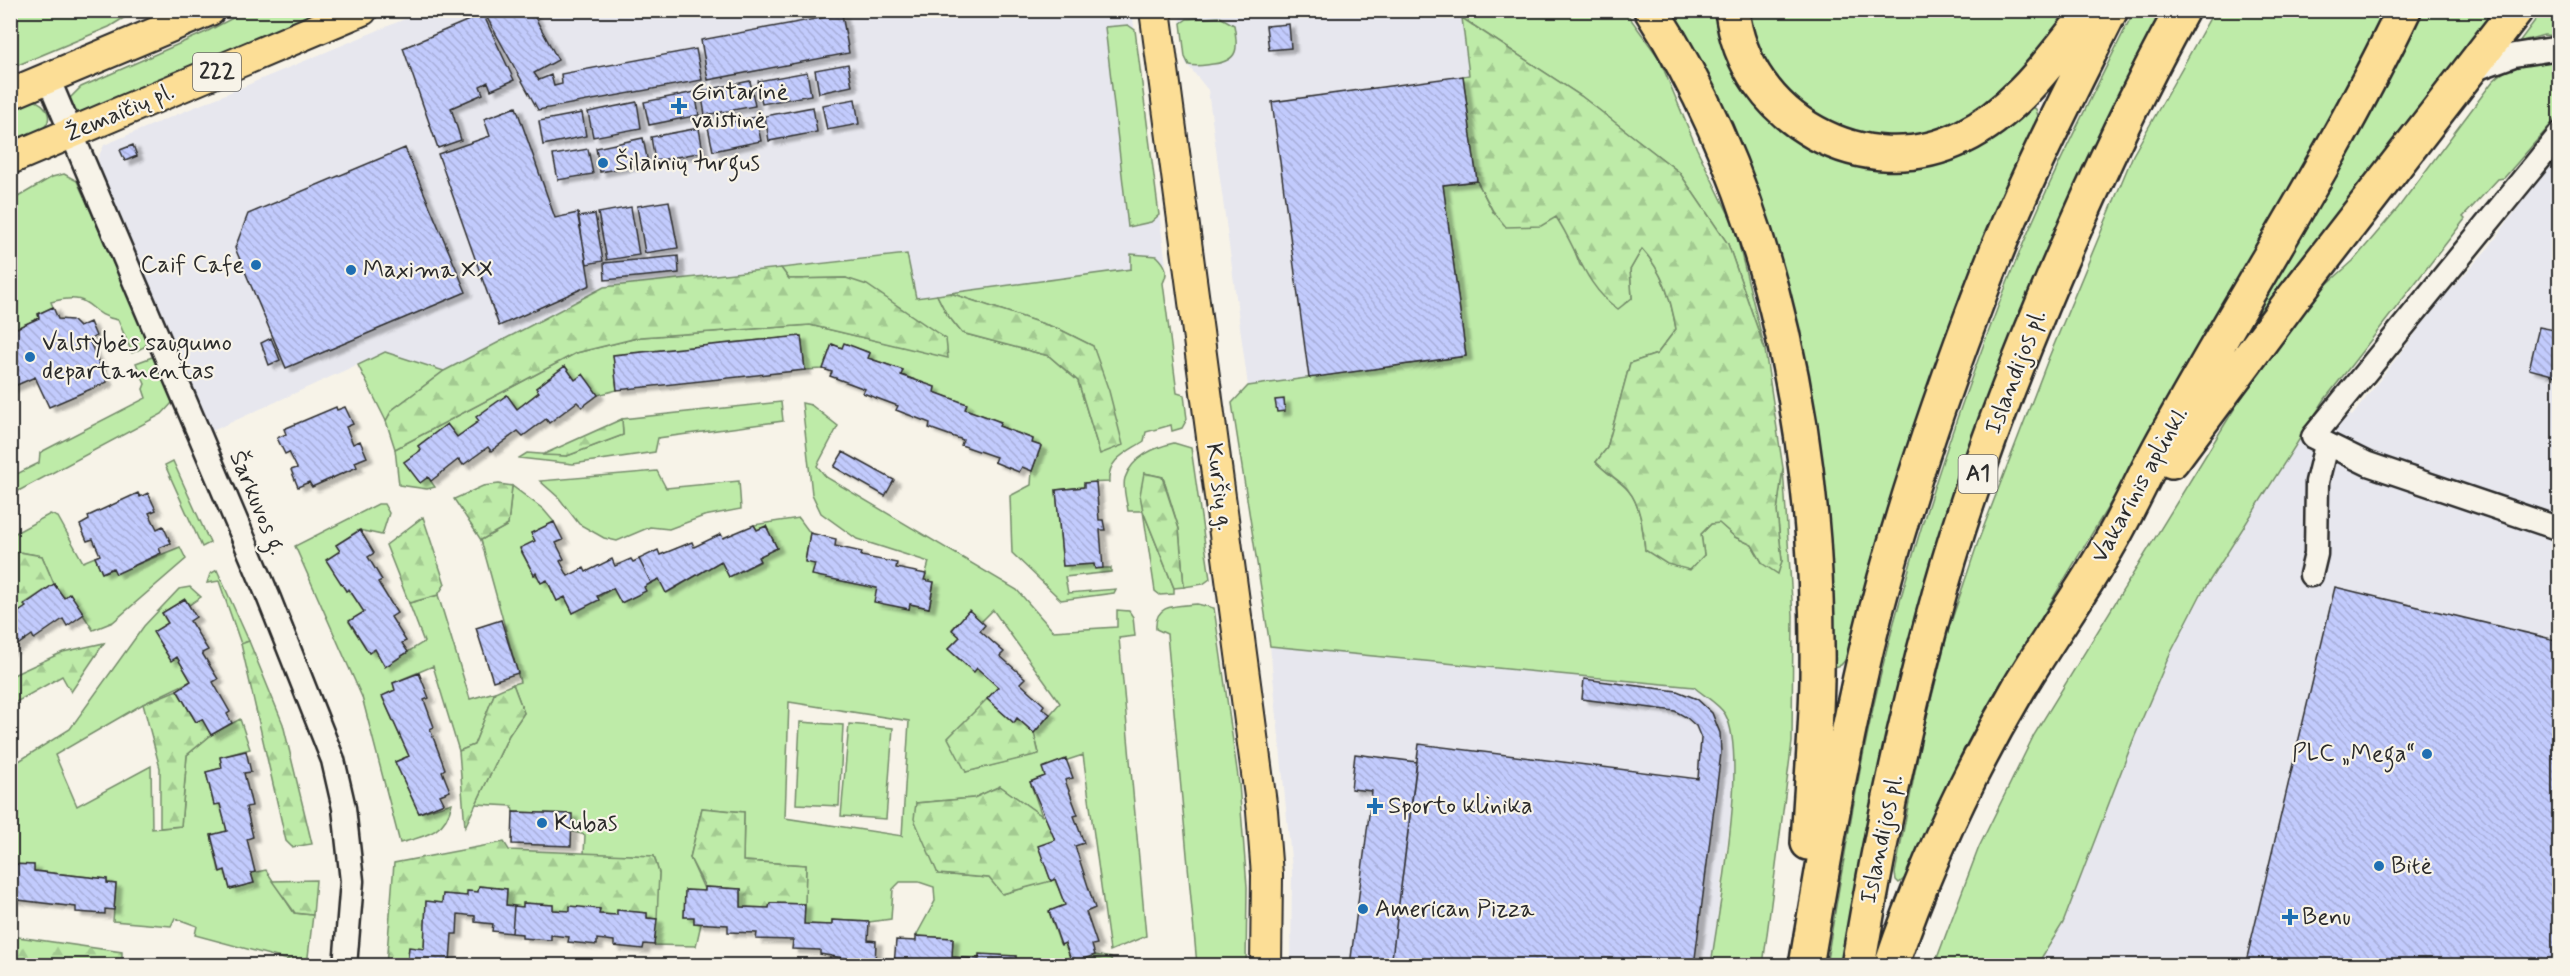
<svg xmlns="http://www.w3.org/2000/svg" width="2570" height="976" font-family="Mynerve,sans-serif">
	<style>
		.built { fill: #e7e7ee }
		.grass { fill: #beeba8; stroke: #748b6a; stroke-width: 1.5; fill-rule: evenodd }
		.forest { fill: url(#forest-firs); stroke: #748b6a; stroke-width: 1.5 }
		.building { fill: url(#building-back-hatch); stroke: #2b2b2b; stroke-width: 1.5; filter: url(#shadow) }
		.lines { fill: none; stroke-linecap: round; stroke-linejoin: round }
		.minor-casing { stroke: #2b2b2b; stroke-width: 27 }
		.major-casing { stroke: #2b2b2b; stroke-width: 34 }
		.highway-casing { stroke: #2b2b2b; stroke-width: 38 }
		.minor { stroke: #f7f3e8; stroke-width: 22 }
		.major { stroke: #fcde96; stroke-width: 30 }
		.highway { stroke: #fcde96; stroke-width: 33 }
		.poi-dot { fill: #1f6fb2; stroke: #f7f3e8; stroke-width: 2 }
		.labels { text-anchor: middle; dominant-baseline: central; stroke-width: 4.5; stroke-linejoin: round; paint-order: stroke }
		.shield { fill: #f7f3e8; stroke: #686764; stroke-width: 1.5 }
		.shield-label { font-size: 22px; font-weight: bold; fill: #2b2b2b }
		.poi-label { font-size: 24px; fill: #2b2b2b; stroke: #f7f3e8; text-anchor: start }
		.street-label { font-size: 24px; fill: #2b2b2b; stroke: #f7f3e8 }
	</style>
	<defs>
		<pattern id="forest-firs" width="22" height="20" patternUnits="userSpaceOnUse" patternTransform="scale(1.5)"><rect width="22" height="20" fill="#beeba8"/><path d="M5 1l3.5 6h-7zM16 11l3.5 6h-7z" fill="#a3ca91"/></pattern>
		<pattern id="building-back-hatch" width="6" height="6" patternUnits="userSpaceOnUse" patternTransform="scale(1.5)"><rect width="6" height="6" fill="#c2cbfd"/><path d="M-1 5l2 2M0 0l6 6M5-1l2 2" fill="none" stroke="#a7aed9"/></pattern>
		<filter id="shadow"><feDropShadow dx="6" dy="4" stdDeviation="1.5" flood-color="#0004"/></filter>
	</defs>
	<rect width="100%" height="100%" fill="#f7f3e8"/>
	<filter id="ink" filterUnits="userSpaceOnUse"><feTurbulence type="fractalNoise" baseFrequency=".0167" numOctaves="2"/><feDisplacementMap in="SourceGraphic" scale="12" xChannelSelector="R" yChannelSelector="G"/><feConvolveMatrix kernelMatrix="1 2 1 2 8 2 1 2 1" color-interpolation-filters="sRGB"/></filter>
	<g filter="url(#ink)">
		<!-- built -->
		<path class="built" d="M424 11H1132L1166 265 1157 256 1131 254V269L916 298 906 254 604 287 444 371 385 352 210 432 100 176 98 158 101 151 104 145Z
			M1179 11H1461L1469 76H1463L1477 181 1443 186 1466 356 1309 378 1232 403 1248 386 1208 90 1186 63Z
			M2559 151V965L2037 966 2063 923 2134 738 2169 656 2202 594 2325 399 2352 416 2438 304 2489 247Z
			M1270 646 1694 687 1725 713 1735 741V784L1711 965H1291L1292 869Z"/>
		<!-- grass -->
		<path class="grass" d="M11 10H135V11L109 27 11 68Z
			M246 11H331L82 113 73 110 70 98 81 87 206 32Z
			M1461 11H1625L1659 58 1697 149 1734 225 1765 350 1728 244 1679 172 1581 96 1462 18Z
			M1665 11H1725L1729 42 1867 163 2031 106 2036 109 2038 116 1963 287 1918 414 1872 558 1847 658 1841 665 1835 667 1829 662 1817 465Z
			M1741 11H2074L1983 114 1917 144 1826 127 1767 79Z
			M2134 11H2167L2064 221 1845 965 1826 966C1846 846 1865 725 1898 608 1928 498 1966 388 2008 281 2044 189 2090 100 2134 11Z
			M2214 11H2386C2350 91 2304 166 2260 243 2211 330 2162 417 2111 502 2037 625 1961 746 1905 878L1899 883 1896 880 1895 873 1922 736 1949 628 1979 539 2049 357 2133 155Z
			M2421 11H2500L2253 331 2260 302 2376 98Z
			M2542 11H2559V36L2544 35 2519 42Z
			M1220 17 1234 25C1238 47 1240 61 1213 64 1205 65 1197 67 1189 65L1185 57 1181 23 1187 19Z
			M1128 25 1135 30 1159 215 1151 222 1128 227 1105 27Z
			M2551 58 2559 61V115L2504 178 2498 179 2463 217 2465 219 2325 399 2201 594 2169 656 2134 738 2063 923 2037 965 1934 966 1979 847 2034 735 2244 393 2277 344 2325 286 2353 261 2398 208 2493 81C2509 65 2529 60 2551 58Z
			M32 100C46 103 56 119 41 130 33 137 20 140 11 145V108Z
			M64 174 77 181 149 341 144 347 132 353 118 320C84 314 96 290 51 302L53 307 38 314 39 318 11 331V201L52 177Z
			M1477 181 1493 212 1556 216 1569 236 1580 265 1632 298 1630 270 1642 249C1663 272 1671 299 1676 329L1657 354 1630 363 1607 448 1596 462C1606 473 1621 482 1628 490 1641 505 1643 531 1645 550L1704 555 1701 534 1711 524 1719 522 1735 537 1752 545 1763 564 1782 561 1777 511 1783 468 1793 615 1792 742 1763 965H1711C1718 913 1749 755 1725 714 1719 704 1703 695 1694 687L1270 646 1232 403 1248 386 1466 356 1443 185Z
			M907 254 916 298 937 295 946 313 962 333 1049 356 1078 381 1100 454 1093 346 1059 329 950 293 1131 269V254L1157 256C1166 265 1169 271 1163 283L1177 393 1184 395 1187 419 1182 428 1172 431 1171 425 1146 432 1144 441C1128 452 1107 459 1109 482L1084 483V487L1056 490 1063 566 1094 564 1095 568H1111V572L1065 577 1068 593 1116 589 1114 593 1061 600 1012 553 1010 496 1031 485 1032 471 1041 446 1032 443 1033 439 999 426 1000 422 965 409 966 404 934 392 935 387 901 375 903 370 868 358 870 353 844 344 842 348 832 344 823 369 805 370 801 336 613 355 617 390 598 395 583 375 575 380 565 366 536 388 539 392 517 409 507 395 477 417 479 421 457 437 447 424 418 446 421 450 404 462 428 477 435 487 427 489 399 485 395 449 576 353 641 337 810 325 947 357 946 339 846 278 789 279 781 268Z
			M385 352 444 371 392 410 386 421 358 365Z
			M155 356 173 393V402L162 414 11 495 10 458 17 474 39 463 40 453 43 451 146 398 143 389 145 384 136 363Z
			M781 402 783 421 658 438 655 452 573 464 519 458 527 453 567 456 623 435 622 419Z
			M802 403 811 405 838 426 817 466 826 477 1017 590 1053 631 1117 627V610L1129 611 1133 617 1135 636 1119 638 1146 936 1110 951 1083 755 1043 768 1045 776 1030 782 1042 816 1000 786 974 798 916 803 938 874 989 878 1003 894 1055 879 1065 905 1049 912 1060 944 1065 943 1072 963 1095 955 1111 958 1112 965H1016V956L979 955V959L952 957 953 938 916 936 935 901 934 887 919 882H900L893 889 891 919 869 922 832 920V925L804 924 806 865 743 861 744 812 702 808 690 858 705 891 686 890 684 917H694V923L701 924 696 946 654 945 659 873 654 856 584 854 585 835 571 831V814L513 812 512 806 476 804 509 735 524 713 513 684 520 682 481 540 508 525 512 486 543 509 554 522 531 533 535 541 520 549 534 575 547 580 557 601 565 597 573 613 613 588 621 603 645 591 644 587 659 579 667 593 721 561 729 577 760 562 758 557 777 548 766 526 757 530 754 525 799 518 810 533 805 561 815 564 813 575 877 588 909 609 910 604 929 608 934 582 924 580 929 562 857 539 821 513 812 494ZM993 610 1060 703 1034 733 1039 753 966 772 998 687 977 668 973 672 948 649 960 637 952 629 969 611 981 622ZM789 702 909 721 902 836 785 818Z
			M1174 443 1191 448 1210 579 1203 584 1184 587 1179 529 1163 477 1144 473 1143 511 1174 588V594L1160 595 1155 591 1143 511H1128C1127 502 1122 487 1125 478 1132 457 1155 447 1174 443Z
			M173 461 210 543 202 547 165 465Z
			M657 471 666 488 739 481 741 509 704 516 669 529 650 527 617 541 604 538 579 524 559 498 540 481Z
			M378 504H384L389 513 382 535 359 530 336 545 340 551 346 591 349 589 364 612 349 622 369 653 375 649 385 666 424 642 409 603 438 595 470 699 495 692 474 745 459 751 433 666 393 683 395 690 382 696 409 756 395 762 419 813 452 803C446 833 426 836 400 843L362 697 295 546Z
			M50 514 58 517 83 562 95 557 102 573 113 568 116 573 180 547 186 559 113 622 93 630 70 594 64 598 54 584 42 556 19 552 11 554 10 536Z
			M217 570 249 641 241 644 219 581 207 583 210 574Z
			M190 587 201 597 189 605 185 599 162 613 168 623 154 632 171 660 177 657 191 681 143 704 55 755 77 806 151 766 152 829 181 826 187 755 211 735 240 719 250 749 220 757 222 768 206 772 214 805 220 804 227 831 211 835 219 871 225 870 230 889 254 883 251 873 266 870 294 913 313 915 307 965 195 935 197 926 175 918 171 926 113 921 116 884 107 883V879L34 871V865L11 864V766L70 729 144 626 179 589Z
			M1197 604 1214 608 1239 784 1247 887 1246 965H1197L1167 634 1156 629C1154 603 1178 606 1197 604Z
			M800 722 843 725 839 806 796 804Z
			M849 724 893 728 886 819 841 816Z"/>
		<!-- forest -->
		<path class="forest" d="M1462 18 1581 96 1679 172 1728 244 1765 350 1783 468 1777 511 1782 561 1778 574 1763 564 1752 545 1735 537 1719 523 1711 524 1701 534 1704 555 1690 570 1667 564 1645 550C1643 531 1641 505 1628 490 1621 481 1606 473 1596 462L1607 448 1630 363 1657 354 1676 329C1671 299 1663 272 1642 249L1630 270 1632 298 1618 309C1585 287 1577 248 1556 217L1541 226 1506 227 1493 211 1477 181 1463 76 1469 75Z
			M781 268 789 279 846 278 867 285 946 339 948 358 810 325 641 337 576 353 395 449 386 421 392 410 444 371 604 287Z
			M950 293 1059 329 1093 346 1109 391 1123 445 1100 454 1078 381 1049 356 962 333 946 313 937 295Z
			M622 419 623 435 567 456 542 455Z
			M1144 473 1162 477 1179 529 1184 587 1174 588 1143 511 1140 495Z
			M499 484 512 486 508 525 481 540 454 499 483 486Z
			M423 517 445 584 438 595 409 603 386 545Z
			M19 552 42 556 54 584 24 604 26 607 11 618V554Z
			M249 641 283 724 312 844 292 847 286 841 241 644Z
			M104 643 71 692 62 676 11 705V676L63 652Z
			M513 684 524 713 509 735 465 827 459 751 474 745 495 692Z
			M177 690 196 722 202 719 211 735 187 755 181 826 160 828V768L143 704Z
			M987 699 1013 722 1017 718 1034 733 1039 754 966 772 948 738Z
			M1000 786 1042 816 1045 815 1055 840 1039 847 1051 881 1002 894 989 878 938 874 914 819 916 803 974 798Z
			M702 808 744 812 743 861 806 865 805 904 770 903 769 908 741 907V889L705 887 690 858Z
			M504 842 509 850 654 856 659 873 657 919 647 918V913L617 911V915L599 914 600 909 570 907V911L553 910V905L524 903 523 907 506 905 507 889 479 886 478 892 468 891 467 896 443 894 442 903 426 902 424 949 409 948 407 965 386 966 394 863Z
			M316 880 313 915 295 913 272 881Z
			M11 936 122 952V965H11Z"/>
		<!-- building -->
		<path class="building" d="M491 10H531L558 60 534 73 539 80 551 75 554 86 562 84 561 74 696 49 702 80 538 110 485 14Z
			M483 14 514 80 491 90 488 82 480 86 483 94 451 108 461 140 438 148 403 48Z
			M842 14 849 53 708 80 701 40Z
			M1289 24 1291 48 1269 50 1266 26Z
			M848 64 852 86 819 93 815 70Z
			M807 72 811 95 762 104 758 81Z
			M1463 76 1477 181 1443 185 1466 356 1309 378 1272 102Z
			M750 81 755 106 705 115 701 91Z
			M695 92 699 115 649 125 644 102Z
			M855 99 859 124 827 130 822 105Z
			M637 102 641 128 593 137 588 112Z
			M516 107 555 218 578 213 590 285 499 326 438 154 490 136 484 119Z
			M813 107 817 132 769 141 765 116Z
			M582 113 586 136 543 145 539 121Z
			M756 117 761 141 713 151 708 127Z
			M699 128 703 152 655 161 651 137Z
			M643 138 648 163 600 172 596 148Z
			M133 145 137 156 125 161 120 150Z
			M405 148 466 292 286 368 235 248 248 214Z
			M588 149 593 174 558 180 553 155Z
			M669 201 678 248 645 253 637 206Z
			M631 207 639 255 607 260 598 213Z
			M595 214 603 261 587 264 578 217Z
			M678 256 679 273 605 280 604 263Z
			M53 307 58 319 72 320 79 327 90 322 96 336 89 340 107 382 49 407 35 377 10 388V331L39 318 38 314Z
			M2539 327 2560 331V377L2529 369Z
			M801 336 805 370 617 390 613 355Z
			M271 338 280 360 269 365 261 343Z
			M844 343 870 353 868 358 903 370 901 375 935 387 934 392 967 404 965 409 1001 422 999 426 1033 439 1032 443 1041 446 1032 471 1022 467 1019 472 994 462 996 457 961 445 963 440 929 428 930 423 896 410 898 406 863 393 865 389 830 376 832 372 823 369 832 344 842 348Z
			M565 366 575 380 583 374 598 395 582 407 577 402 549 423 546 419 523 436 518 431 491 451 488 447 463 465 459 459 431 481 428 477 420 483 404 462 421 450 418 446 447 424 457 437 479 421 476 417 507 395 517 409 539 392 536 388Z
			M1284 399 1285 411 1277 412 1275 400Z
			M336 407 337 410 345 407 353 424 346 427 353 444 360 441 367 457 355 462 357 467 312 487 309 482 298 487 291 470 297 468 289 452 285 454 277 438 286 434 284 429Z
			M843 452 894 480 885 496 834 467Z
			M1096 482 1099 520H1103L1105 530H1100L1103 568 1095 569 1094 564 1063 566 1056 490 1084 487V483Z
			M138 493 140 497 148 493 156 510 149 513 157 529 163 526 171 543 159 548 161 553 116 574 113 568 102 573 95 557 100 555 93 539 87 541 80 525 89 520 88 516Z
			M554 522 563 540 556 543 564 559 560 561 568 576 584 568 586 572 612 559 615 566 631 559 633 562 639 559 651 583 644 587 646 591 621 603 613 588 597 596 599 600 573 613 565 597 557 601 547 580 541 583 536 573 534 575 520 548 535 541 531 533Z
			M754 525 757 530 766 526 777 548 758 557 760 561 729 577 721 561 666 593 659 579 651 583 639 559 658 550 660 555 692 542 694 547 721 534 723 538Z
			M360 530 374 553 368 557 382 580 378 582 397 613 391 617 406 641 402 643 408 652 385 667 375 649 369 653 349 621 364 612 349 589 346 591 326 560 340 551 336 545Z
			M810 533 836 539 835 546 862 552 861 556 897 563 896 568 926 574 924 580 934 582 929 608 910 604 909 609 874 602 877 588 812 575 815 564 805 562Z
			M54 584 64 598 70 593 84 614 67 626 63 619 34 639 32 635 10 650V618L26 607 24 605Z
			M2335 587 2560 641V966H2245Z
			M185 599 196 617 190 621 208 650 202 653 218 679 213 682 230 712 227 714 232 723 211 735 202 719 196 722 177 690 191 681 177 657 171 661 153 632 168 623 162 613Z
			M969 610 985 625 980 631 1004 652 1000 656 1025 678 1020 683 1044 705 1042 708 1050 714 1034 733 1017 718 1014 723 987 699 998 687 977 668 974 672 948 649 960 637 952 630Z
			M501 620 518 673 493 681 476 628Z
			M419 673 429 698 424 700 434 727 430 729 445 769 442 771 450 791 440 795 444 803 419 813 395 762 409 756 382 696 395 690 393 683Z
			M1584 679 1677 691 1697 699 1712 713 1720 733 1721 753 1694 966H1391L1419 744 1698 779 1701 738 1696 726 1686 717 1675 711 1582 699Z
			M246 751 251 772 244 773 252 806 246 807 253 837 247 839 255 872 251 873 254 883 230 889 225 870 220 872 211 835 227 831 220 804 214 805 206 772 222 768 220 757Z
			M1355 754 1417 762 1391 966H1350L1372 791 1351 789Z
			M1066 759 1073 778 1065 780 1078 815 1074 816 1084 843 1075 846 1095 908 1086 912 1097 944 1092 945 1095 955 1072 963 1065 943 1061 945 1049 911 1065 905 1055 879 1051 881 1038 846 1055 840 1030 782 1045 776 1042 768Z
			M513 812 572 814 571 846 512 844Z
			M10 864 34 865V871L107 879V883L116 884 114 910 105 909V914L76 912V907L10 899Z
			M479 886 507 889 506 905 514 906 512 933 492 931 493 924 475 922V916L458 914 457 934H452L450 962 442 961V966H407L409 947 424 949 426 901 442 903 443 894 467 896V891L478 892Z
			M705 887 741 889V907L769 908 770 903 805 904 804 924 832 925V920L869 922 868 940 876 941 875 966H854V960L820 954V950L792 949 793 940 756 939 757 933 728 932V925L694 923V917H684L685 890 705 891Z
			M523 903 553 905V910L570 911V906L600 909 599 914 617 915V910L647 913V918L657 919 654 945 644 944 643 949 614 946V941L597 939V945L568 942 569 937 551 935V940L522 938V934L512 933 514 906 523 907Z
			M916 936 953 938 952 957 979 959V954L1016 956V966H894L896 940 916 941Z"/>
		<g class="lines">
			<defs>
				<path id="minor" d="M2470 71 2514 55 2560 48
					M48 78 268 596 333 760 344 808 352 881 345 966
					M2560 134 2313 437 2368 464 2560 529
					M2311 575 2316 554 2317 482 2326 445"/>
				<path id="major" d="M1155 10 1262 811 1267 875 1266 966
					M10 94 210 10
					M10 159 362 10"/>
				<path id="highway" d="M1651 10C1776 205 1820 451 1817 679 1816 734 1811 788 1808 843
					M1732 10C1744 119 1865 186 1963 137 2018 110 2053 57 2091 10
					M2172 461 2294 297 2516 10
					M1806 966C1824 859 1842 753 1867 647 1897 523 1939 400 1985 281 2020 188 2067 99 2111 10
					M1858 966C1878 848 1902 732 1933 617 1961 511 2000 406 2042 305 2085 202 2128 108 2182 10
					M1891 966C1923 872 1966 778 2016 693 2046 641 2082 593 2111 541 2131 506 2147 469 2167 434 2245 293 2334 157 2404 10"/>
			</defs>
			<!-- minor casing -->
			<use href="#minor" class="minor-casing"/>
			<!-- major casing -->
			<use href="#major" class="major-casing"/>
			<!-- highway casing -->
			<use href="#highway" class="highway-casing"/>
			<!-- minor -->
			<use href="#minor" class="minor"/>
			<!-- major -->
			<use href="#major" class="major"/>
			<!-- highway -->
			<use href="#highway" class="highway"/>
		</g>
	</g>
	<!-- markers -->
	<g class="poi-dot">
		<path d="M676 97h6v6h6v6h-6v6h-6v-6h-6v-6h6z"/>
		<circle cx="603" cy="163" r="6"/>
		<circle cx="256" cy="265" r="6"/>
		<circle cx="351" cy="270" r="6"/>
		<circle cx="30" cy="357" r="6"/>
		<circle cx="2427" cy="754" r="6"/>
		<path d="M1372 797h6v6h6v6h-6v6h-6v-6h-6v-6h6z"/>
		<circle cx="542" cy="823" r="6"/>
		<circle cx="2379" cy="866" r="6"/>
		<circle cx="1363" cy="909" r="6"/>
		<path d="M2287 908h6v6h6v6h-6v6h-6v-6h-6v-6h6z"/>
	</g>
	<g class="labels">
		<!-- shield labels -->
		<g class="shield">
			<rect x="193" y="53" width="48" height="38" rx="4.5"/>
			<rect x="1958.5" y="455" width="39" height="38" rx="4.5"/>
		</g>
		<g class="shield-label">
			<text x="217" y="72">222</text>
			<text x="1978" y="474">A1</text>
		</g>
		<!-- poi labels -->
		<g class="poi-label">
			<text x="691" y="92">Gintarinė<tspan x="691" dy="28">vaistinė</tspan></text>
			<text x="615" y="163">Šilainių turgus</text>
			<text x="244" y="265" text-anchor="end">Caif Cafe</text>
			<text x="363" y="270">Maxima XX</text>
			<text x="42" y="343">Valstybės saugumo<tspan x="42" dy="28">departamentas</tspan></text>
			<text x="2415" y="754" text-anchor="end">PLC „Mega“</text>
			<text x="1388" y="806">Sporto klinika</text>
			<text x="554" y="823">Kubas</text>
			<text x="2391" y="866">Bitė</text>
			<text x="1375" y="909">American Pizza</text>
			<text x="2302" y="917">Benu</text>
		</g>
		<!-- street labels -->
		<g class="street-label">
			<text transform="translate(120 113) rotate(-23)">Žemaičių pl.</text>
			<text transform="translate(2016 372) rotate(-69)">Islandijos pl.</text>
			<text transform="translate(2140 485) rotate(-61)">Vakarinis aplinkl.</text>
			<text transform="translate(1219 487) rotate(82)">Kuršių g.</text>
			<text transform="translate(257 503) rotate(67)">Šarkuvos g.</text>
			<text transform="translate(1882 839) rotate(-78)">Islandijos pl.</text>
		</g>
	</g>
	<!-- margin -->
	<rect width="2570" height="976" fill="none" stroke="#f7f3e8" stroke-width="36"/>
	<rect x="18" y="18" width="2534" height="940" fill="none" stroke="#2b2b2b" stroke-width="2" filter="url(#ink)"/>
</svg>
